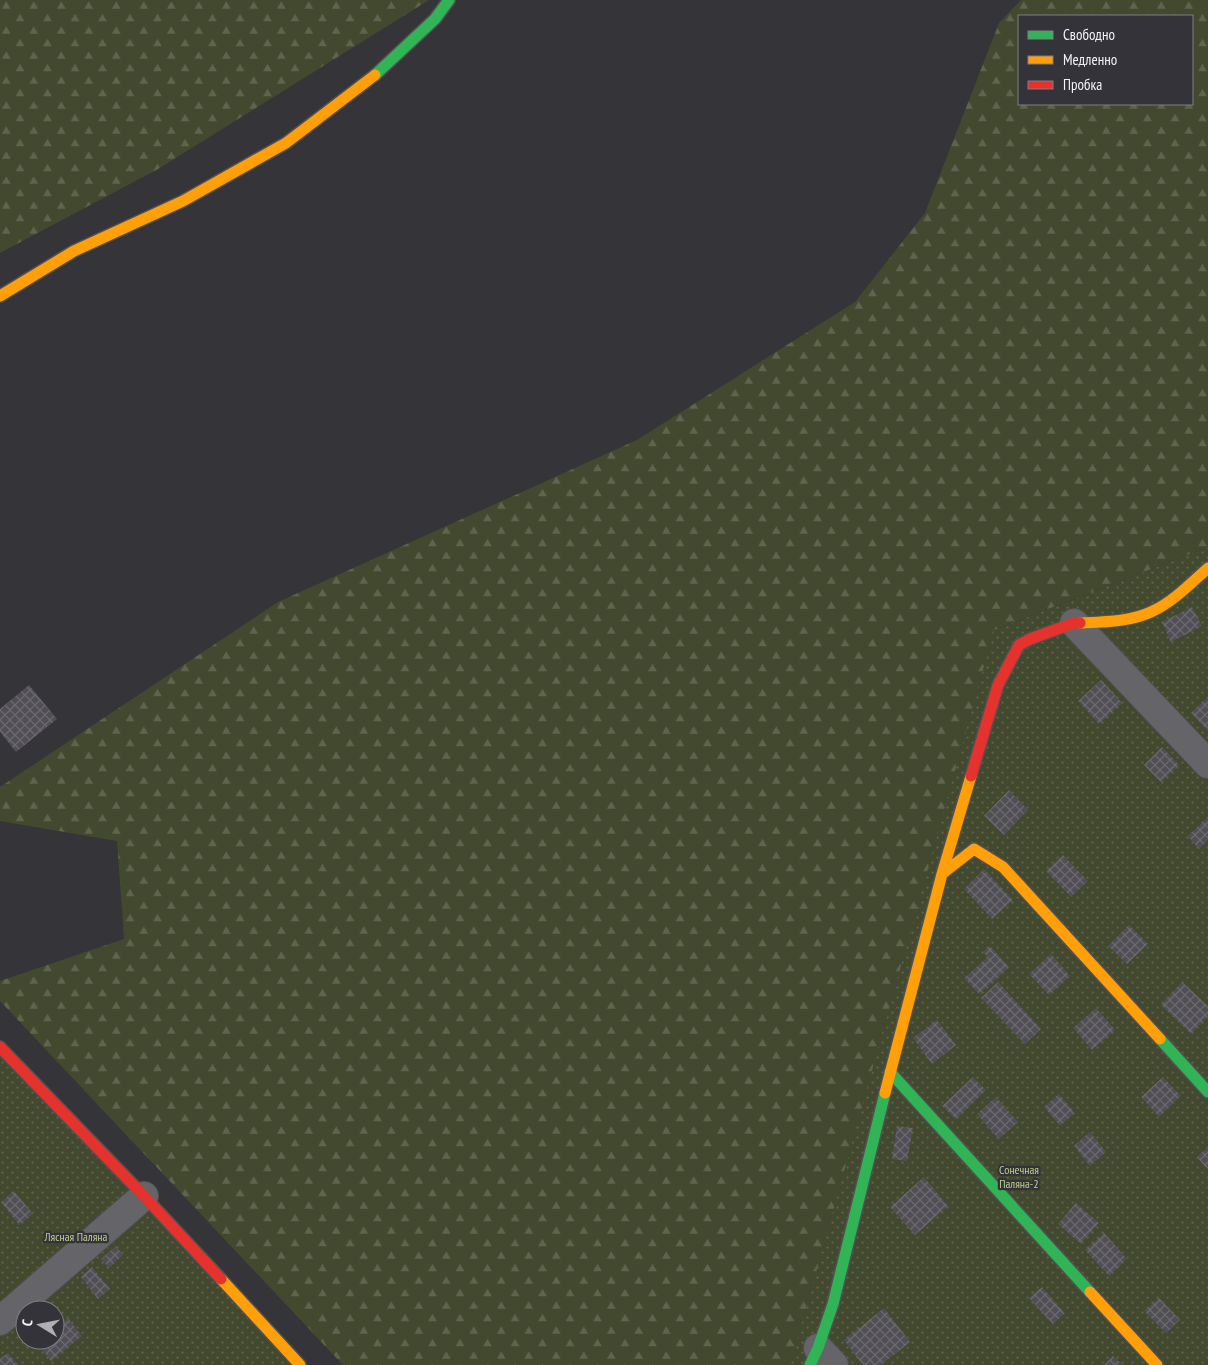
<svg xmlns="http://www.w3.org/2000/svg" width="1208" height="1365" font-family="'PT Sans Narrow',sans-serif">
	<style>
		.grass { fill: url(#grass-dots); fill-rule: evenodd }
		.forest { fill: url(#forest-firs); fill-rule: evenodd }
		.building { fill: url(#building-cross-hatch) }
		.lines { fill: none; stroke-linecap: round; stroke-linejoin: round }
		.street-casing { stroke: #515053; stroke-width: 30 }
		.fast-casing { stroke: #515053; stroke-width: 14 }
		.slow-casing { stroke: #515053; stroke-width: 14 }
		.jam-casing { stroke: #515053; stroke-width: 14 }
		.street { stroke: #656468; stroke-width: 28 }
		.fast { stroke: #30b455; stroke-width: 11 }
		.slow { stroke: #ff9f0a; stroke-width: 11 }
		.jam { stroke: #e5322d; stroke-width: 11 }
		.labels { text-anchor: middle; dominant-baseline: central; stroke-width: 4.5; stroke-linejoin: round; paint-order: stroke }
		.park-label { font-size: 12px; fill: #bdce8f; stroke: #343339 }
	</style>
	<defs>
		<pattern id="grass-dots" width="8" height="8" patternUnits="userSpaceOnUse" patternTransform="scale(1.25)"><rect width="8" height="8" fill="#42492e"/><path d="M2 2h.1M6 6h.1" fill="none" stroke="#5e644d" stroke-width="1.8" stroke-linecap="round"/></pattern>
		<pattern id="forest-firs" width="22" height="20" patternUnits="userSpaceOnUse" patternTransform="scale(1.25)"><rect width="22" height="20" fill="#42492e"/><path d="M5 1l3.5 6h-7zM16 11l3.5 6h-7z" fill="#5e644d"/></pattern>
		<pattern id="building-cross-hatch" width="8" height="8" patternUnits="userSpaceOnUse" patternTransform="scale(1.25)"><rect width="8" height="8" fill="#514f55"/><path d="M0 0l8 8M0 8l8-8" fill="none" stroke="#6a696e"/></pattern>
	</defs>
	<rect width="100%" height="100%" fill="#353438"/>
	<!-- grass -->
	<path class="grass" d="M1208 547V1365H761L994 630Z
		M0 1052 296 1365H0ZM25 1310H55V1340H25Z"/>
	<!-- forest -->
	<path class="forest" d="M0 0H429L158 169 0 253Z
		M1021 0H1208V547L994 630 794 1352 789 1365H343L0 1001V981L124 939 117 841 0 821V787L278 602 637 440 855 302 925 213 999 23ZM1019 16H1192V104H1019Z"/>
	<!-- building -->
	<path class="building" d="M1192 607 1202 626 1171 642 1162 622Z
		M1101 680 1122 703 1099 724 1078 701Z
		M29 685 57 719 16 752 0 732V709Z
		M1208 697V731L1191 713Z
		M1162 747 1179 765 1161 782 1144 765Z
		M1009 790 1028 810 1004 835 984 816Z
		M1208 817V840L1199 849 1188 836Z
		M1063 855 1088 881 1071 897 1046 871Z
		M984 869 1013 900 992 919 964 889Z
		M1129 925 1148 944 1127 964 1108 946Z
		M990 946 1009 967 979 994 964 978 988 957 983 952Z
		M1051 954 1070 976 1049 995 1029 974Z
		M998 982 1041 1029 1025 1044 981 998Z
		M1182 982 1208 1006V1016L1191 1034 1161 1005Z
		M1096 1008 1115 1030 1092 1050 1073 1028Z
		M937 1020 956 1045 932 1064 913 1038Z
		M973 1077 986 1090 956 1119 942 1106Z
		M1163 1077 1181 1096 1159 1117 1141 1097Z
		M1059 1094 1075 1113 1060 1126 1044 1107Z
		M996 1097 1018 1122 999 1139 977 1114Z
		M897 1126 913 1128 907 1161 892 1159Z
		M1090 1132 1106 1152 1090 1166 1074 1146Z
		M1208 1147V1170L1197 1157Z
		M924 1177 948 1206 915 1235 890 1207Z
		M14 1191 33 1214 19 1225 1 1202Z
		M1076 1203 1099 1223 1081 1244 1058 1224Z
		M1104 1233 1127 1259 1109 1276 1085 1250Z
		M116 1246 123 1255 109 1268 101 1259Z
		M92 1267 110 1289 98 1299 81 1277Z
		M1042 1287 1065 1313 1053 1324 1029 1298Z
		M1159 1298 1180 1320 1166 1333 1144 1311Z
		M884 1308 910 1342 881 1365H863L844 1340Z
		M68 1318 82 1336 51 1361 37 1343 40 1340H55V1328Z
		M8 1353 18 1365H0V1359Z
		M1113 1356 1123 1365H1104Z"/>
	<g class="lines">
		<defs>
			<path id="street" d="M1074 623 1208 764
				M0 1321 144 1196
				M818 1348 834 1365"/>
			<path id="fast" d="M375 75 435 19 449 0
				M1160 1039 1208 1092
				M890 1072 1090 1292
				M810 1365 818 1348 833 1304 885 1093"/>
			<path id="slow" d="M0 296 74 251 183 201 286 143 375 75
				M1080 623C1104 622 1131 622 1153 611 1174 601 1191 583 1208 568
				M942 874 974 849 1003 867 1160 1039
				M885 1093 942 874 971 776
				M221 1279 300 1365
				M1090 1292 1157 1365"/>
			<path id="jam" d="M971 776 998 685 1019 645 1030 639 1074 623H1080
				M0 1047 144 1196 221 1279"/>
		</defs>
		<!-- street casing -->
		<use href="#street" class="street-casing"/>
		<!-- fast casing -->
		<use href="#fast" class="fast-casing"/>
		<!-- slow casing -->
		<use href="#slow" class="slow-casing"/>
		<!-- jam casing -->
		<use href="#jam" class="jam-casing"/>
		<!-- street -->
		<use href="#street" class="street"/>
		<!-- fast -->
		<use href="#fast" class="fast"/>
		<!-- slow -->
		<use href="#slow" class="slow"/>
		<!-- jam -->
		<use href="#jam" class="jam"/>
	</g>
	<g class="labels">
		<!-- park labels -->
		<g class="park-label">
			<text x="1019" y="1169">Сонечная<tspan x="1019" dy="14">Паляна-2</tspan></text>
			<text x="76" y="1236">Лясная Паляна</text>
		</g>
	</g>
	<!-- legend -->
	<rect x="1018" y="15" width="175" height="90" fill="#343339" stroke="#807f85"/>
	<rect x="1028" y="31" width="25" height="8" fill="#30b455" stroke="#807f85"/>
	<text x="1063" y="40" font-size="15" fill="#f3f2f6">Свободно</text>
	<rect x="1028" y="56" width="25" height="8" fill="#ff9f0a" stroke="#807f85"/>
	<text x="1063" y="65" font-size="15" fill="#f3f2f6">Медленно</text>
	<rect x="1028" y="81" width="25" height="8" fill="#e5322d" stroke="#807f85"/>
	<text x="1063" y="90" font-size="15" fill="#f3f2f6">Пробка</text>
	<!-- north arrow -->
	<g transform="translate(40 1325) rotate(280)"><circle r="24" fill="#343339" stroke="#807f85"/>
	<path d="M0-4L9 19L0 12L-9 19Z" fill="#b0b0b4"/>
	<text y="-8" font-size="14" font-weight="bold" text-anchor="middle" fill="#f3f2f6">С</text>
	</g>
</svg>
